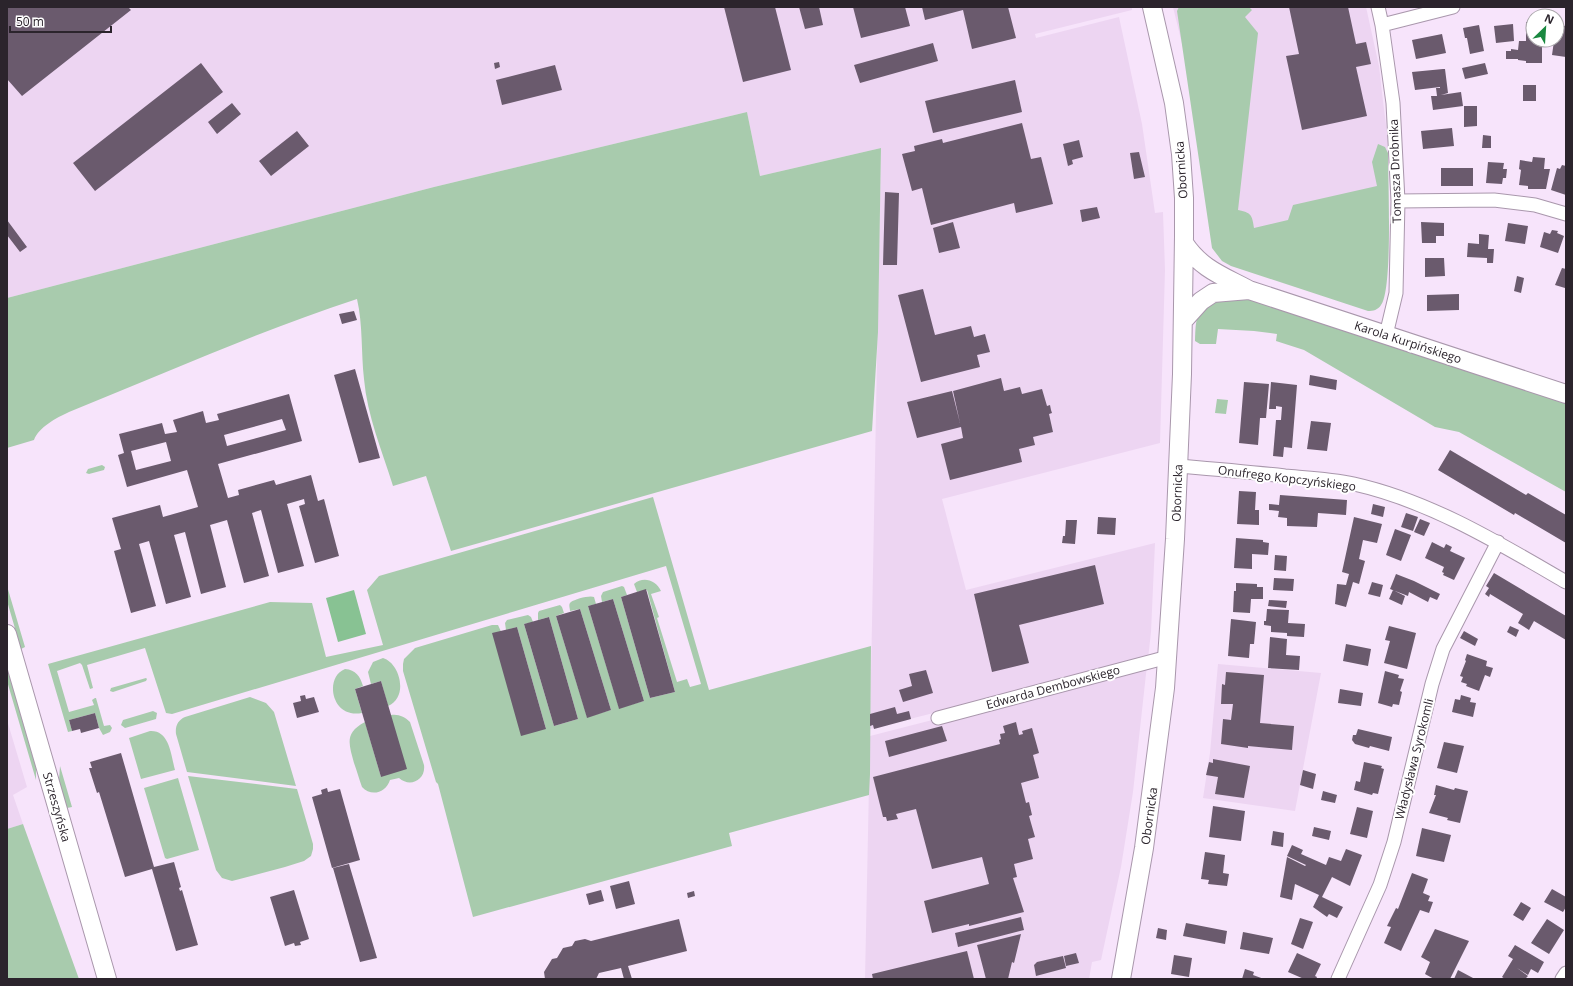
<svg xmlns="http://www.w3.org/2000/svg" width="1573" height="986" font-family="'Open Sans',sans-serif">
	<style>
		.built { fill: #edd5f2 }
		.green { fill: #a8cbad }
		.water { fill: #88c293 }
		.building { fill: #6a5a6d; fill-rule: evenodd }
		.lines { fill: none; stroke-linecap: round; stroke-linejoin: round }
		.street-casing { stroke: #a997ac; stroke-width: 15 }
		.secondary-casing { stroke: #a997ac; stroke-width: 20 }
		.street { stroke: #fff; stroke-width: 13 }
		.secondary { stroke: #fff; stroke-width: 18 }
		.labels { text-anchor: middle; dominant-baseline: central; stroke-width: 4; stroke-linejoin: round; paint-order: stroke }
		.street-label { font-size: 12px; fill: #2b242c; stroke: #fff }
	</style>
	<rect width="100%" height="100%" fill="#f7e4fb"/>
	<!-- built -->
	<path class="built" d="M7 7H1132V10L1035 34 1036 38 1119 17 1142 124 1155 213 1163 212 1165 270 1160 443 942 499 966 590 1155 543 1151 632 1148 659 870 729 881 148 760 176 747 112 434 187 7 298Z
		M1173 7H1366L1379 66 1383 101 1387 133 1388 201 1212 240 1197 105Z
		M1218 664 1321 673 1295 811 1203 798 1210 753Z
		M1147 665 1133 792 1121 867 1101 960 1092 962 1089 979H865L870 736Z
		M7 720 27 787 13 795 23 824 7 829Z"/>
	<!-- green -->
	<path class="green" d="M1179 7H1249L1252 10 1245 17 1258 33 1238 210C1251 213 1252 214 1254 228L1288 220 1293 205 1377 186 1372 162 1378 144 1385 147 1388 153C1388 177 1393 290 1381 305 1378 310 1373 311 1368 311L1231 266 1222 261 1212 248 1177 11Z
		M747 112 760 176 881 148 878 332 872 431 451 551 426 476 393 486C382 451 367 415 364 379 361 352 363 325 357 299 259 331 165 373 69 412 56 418 39 427 34 440L7 448V298L434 187Z
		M1244 297 1566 403V492L1459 432 1435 427 1304 350 1276 341 1277 334 1254 331 1218 329 1216 344H1200L1195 341C1196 317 1195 318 1211 301Z
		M1217 399 1228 400 1226 414 1215 413Z
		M102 465 105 467 104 470 89 474 86 473 88 469Z
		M653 497 709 690 871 646 870 774 869 795 729 833 732 846 473 917 438 784 436 782 403 671V664L404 659 415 648 492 625H498L546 729 517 627 506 630 505 623 507 620 528 615 531 617 533 622 524 624 554 726 578 719 549 617 538 620V613L539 611 560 605 562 607 564 613 556 616 587 717 611 710 580 609 570 611C570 608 568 604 571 602 575 599 590 595 594 597L596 604 588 606 619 708 644 701 613 599 602 602 601 596 603 592 622 586 624 587 627 595 621 597 650 698 675 692 647 590 637 592 634 584C643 576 656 580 661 591L651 594 659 617 657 618 677 682 687 679 690 687 701 684 666 566 172 714 166 713 145 648 87 665 93 688 90 689 82 665 80 663 57 671 69 712 94 705 92 700 95 698H96L104 726 110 725 112 728 110 732 103 735 99 728 95 713 69 720 72 731 68 732 48 664 270 602 312 603 326 657 383 645 367 590 379 576Z
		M7 586 25 647 21 649 7 601Z
		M383 658C400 663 409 697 388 706L381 681 371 684 368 672 373 662Z
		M7 667 36 768V780L7 681Z
		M345 669C356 670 360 676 363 686L355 689 362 713C331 719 324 677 345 669Z
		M146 678 147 679 146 681 113 692 110 691 111 688Z
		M250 697 266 703 274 712 296 786 187 772 176 734C175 726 178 720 185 717Z
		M153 711 157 713 156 719 125 728 121 725 123 720Z
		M391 715C399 714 405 717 410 722L424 765C426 780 410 788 399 778L390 780C386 793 371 797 362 787 359 779 357 771 354 763 349 744 344 733 365 722L381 777Z
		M150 731C170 730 171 756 175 770L141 779 129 738Z
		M60 766 72 807 67 808 59 780Z
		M188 776 297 789 313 844V849L311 856 304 861 285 867 232 881 222 878 216 870Z
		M178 778 199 850 167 859 165 858 144 788Z
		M23 824 79 979H7V829Z"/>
	<!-- water -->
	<path class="water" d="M354 590 366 634 338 642 326 598Z"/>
	<!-- building -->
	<path class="building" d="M7 7H128L131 10 22 96 7 79Z
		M724 7H775L791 70 743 82Z
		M799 7H819L823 25 805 29Z
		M853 7H905L910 26 861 38Z
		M922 7H1008L1016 38 972 49 963 10 925 20Z
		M1289 7H1348L1356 44 1366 42 1371 64 1356 67 1367 116 1302 130 1286 56 1299 54Z
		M1526 22H1533V40H1542V63H1526V61L1518 60V59H1506V51H1511V49L1518 50 1519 41H1526Z
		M1513 24 1514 41 1496 43 1494 26Z
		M1479 25 1484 51 1470 54 1467 38H1465L1463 28Z
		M1558 25 1566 26V57L1552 55 1554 41 1557 40Z
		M1442 34 1446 53 1416 59 1412 40Z
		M933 43 938 61 860 83 854 65Z
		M499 62 500 67 495 69 494 63Z
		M201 63 223 92 95 191 73 163Z
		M1485 63 1488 74 1465 79 1462 68Z
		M555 65 562 90 502 105 496 80Z
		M1443 69H1445L1448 93 1441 95 1461 92 1463 106 1433 110 1431 96H1437L1436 88H1440V87L1415 90 1412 72Z
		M1015 80 1022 112 933 133 925 101Z
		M1523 85H1536V101H1523Z
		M232 103 241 114 217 134 208 122Z
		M1464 106H1477V126L1464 127Z
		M1022 123 1031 159 1041 157 1053 204 1016 213 1014 203 931 225 922 188 912 191 902 154 915 151 914 146 942 139 943 143Z
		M1452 128 1454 146 1423 149 1421 131Z
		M297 131 309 146 271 176 259 161Z
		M1483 135 1491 136V148H1482Z
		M1079 140 1083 157 1072 160 1073 164 1068 166 1063 144Z
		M1139 152 1145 177 1134 179 1130 153Z
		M1533 157 1545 158 1544 169H1550L1546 189H1528V186L1519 185 1521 170 1519 169 1520 160 1532 162Z
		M1488 162 1504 163 1503 169H1507L1506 178H1503L1502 184 1486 183Z
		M1562 165 1566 166V195L1551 190 1557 168 1560 169Z
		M1441 168H1473V186H1441Z
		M885 192 899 193 897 265H883Z
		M1097 207 1100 218 1082 222 1080 210Z
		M7 220 27 247 20 252 7 235Z
		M953 222 960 248 939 253 933 228Z
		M1421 222 1444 223V236H1436V243H1422Z
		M1508 223 1528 226 1525 244 1505 241Z
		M1552 230 1558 231 1557 233 1564 236 1558 253 1540 247 1544 232 1550 234Z
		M1479 234 1489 235 1488 249H1494L1493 263H1487V258L1467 257 1468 243 1479 244Z
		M1425 258H1444L1445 276 1425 277Z
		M1562 268 1566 269 1565 288 1555 285Z
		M1517 276 1524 278 1521 293 1514 291Z
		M923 289 935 335 971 326 974 337 985 334 990 352 977 355 980 367 921 382 898 295Z
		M1459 294V310L1427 311V295Z
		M354 311 357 320 342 324 339 314Z
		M355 369 380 458 359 463 334 375Z
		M1310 375 1337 380 1336 390 1309 385Z
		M1001 378 1004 391 1020 387 1022 394 1042 389 1047 406 1050 405 1051 410 1052 413 1049 414 1053 432 1033 437 1035 445 1019 449 1022 462 950 480 941 444 963 438 961 427 917 438 907 402 952 391 960 423 953 391Z
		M1244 382 1269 384 1266 418H1260L1258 445 1239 443Z
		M1271 382 1297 385 1292 448 1284 447 1283 457 1273 456 1276 420H1281L1282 407 1276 406V409H1269Z
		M289 394 302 441 218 464 228 498 239 495 238 490 274 480 276 485 311 475 318 501 324 499 339 556 315 563 299 506 305 504 304 499 287 504 304 566 278 573 261 510 252 513 269 576 244 583 227 520 210 525 226 587 201 594 185 532 174 535 191 597 166 604 149 541 139 544 156 606 131 613 114 551 121 549 112 518 160 505 163 517 198 507 187 470 127 487 118 455 124 453 119 434 162 423 165 434 177 432 173 420 203 411 206 423 219 420 217 414ZM282 419 286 430 227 446 224 435ZM166 442 171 461 136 470 131 451Z
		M1311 421 1331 423 1327 451 1307 449Z
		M1450 450 1526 495 1528 493 1566 515V543L1515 513 1514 515 1438 470Z
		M1239 491 1256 492 1255 510H1259V525L1237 524Z
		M1280 495 1347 500 1346 515 1318 513 1317 527 1287 526V518L1278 517 1279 511 1269 510V504L1279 505Z
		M1373 504 1385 507 1383 517 1371 514Z
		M1406 513 1418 517 1413 531 1401 527Z
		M1098 517 1116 518 1115 535 1097 534Z
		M1354 517 1382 524 1377 543 1363 540 1359 559 1365 561 1359 584 1353 582 1346 607 1335 604 1337 584 1346 585 1349 574 1342 572Z
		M1420 519 1430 523 1424 536 1414 532Z
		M1066 520H1077L1075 544 1062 543 1063 536H1065Z
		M1395 529 1411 535 1401 561 1386 555Z
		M1236 538 1263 540V542L1269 543 1268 555 1252 554V569L1234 568Z
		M1432 542 1444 548 1446 544 1452 547 1450 551 1465 558 1454 580 1443 575 1444 573 1442 572 1444 567 1425 558Z
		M1275 555 1287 556 1286 571 1274 570Z
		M1095 565 1104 604 1019 625 1029 663 992 672 974 594Z
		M1494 573 1566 616 1565 623 1566 624V640L1534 621 1529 630 1518 623 1523 614 1490 594 1489 597 1485 594 1489 588 1486 586Z
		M1396 574 1414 581 1440 594 1437 600 1430 597 1428 602 1409 592 1408 596 1390 589Z
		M1274 578 1294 579 1293 591 1273 590Z
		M1372 582 1383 585 1380 597 1368 594Z
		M1236 583 1257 584V587H1263V599H1251L1250 613 1233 612 1234 591H1236Z
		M646 589 675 692 650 698 621 597Z
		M1393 590 1405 596 1402 605 1389 599Z
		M613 599 644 701 619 709 588 606Z
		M1269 600 1287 601 1286 608 1268 606Z
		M580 609 611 710 587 718 556 616Z
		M1267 609 1289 610 1288 623 1305 624 1304 637 1287 636V633L1271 632V626L1264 625V621H1266Z
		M549 617 578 719 554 726 524 624Z
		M1231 619 1256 622 1254 644H1250L1249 658 1228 656Z
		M1389 626 1416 633 1407 669 1384 663 1390 641 1385 640Z
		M1510 626 1519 630 1516 637 1507 632Z
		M517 627 546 729 521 736 492 633Z
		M1464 631 1478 639 1475 646 1460 638Z
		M1270 637 1287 639 1286 655 1300 656 1299 670 1268 668Z
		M1346 644 1371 649 1368 666 1343 661Z
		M1467 654 1487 661 1486 666 1493 668 1490 677 1485 675 1479 691 1466 686 1467 684 1461 682 1463 677 1460 676 1466 661 1465 660Z
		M926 670 933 693 903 702 899 690 912 686 909 674Z
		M1385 671 1399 675 1398 678 1404 679 1400 691 1402 692 1399 705 1393 704 1392 707 1378 703Z
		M1226 672 1264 675 1260 723 1294 726 1292 750 1248 746V748L1221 744 1223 719 1231 720 1233 704H1221L1222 684 1225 685Z
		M381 681 407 769 381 777 355 689Z
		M1340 689 1363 693 1361 706 1338 703Z
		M305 695 306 699 314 697 319 712 297 718 293 703 301 701 300 696Z
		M1461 695 1471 698 1470 702 1476 703 1473 717 1452 712 1455 699 1460 700Z
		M895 707 897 714 909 711 911 719 874 729 873 725 870 726V714Z
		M95 713 99 728 81 733 80 729 72 731 69 720Z
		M1016 722 1019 735 1023 734 1022 731 1032 728 1039 753 1033 755 1039 778 1021 783 1026 803 1029 802 1032 815 1029 816 1035 837 1028 839 1033 859 1014 864 1017 877 1013 878 1024 912 969 926V924L932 933 924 901 989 884 982 857 932 869 916 809 896 814 898 819 887 821 886 817H883L873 777 1000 744 999 740 1001 739 1000 734 1005 733 1003 726Z
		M942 726 947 741 889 757 885 741Z
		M1358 729 1392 737 1389 751 1370 746 1369 748 1355 744 1352 740 1353 735H1356Z
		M1444 742 1464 746 1457 773 1437 768Z
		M121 753 154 867 174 862 181 887 179 888 180 891 182 890 198 945 176 951 152 869 125 877 99 792 97 793 89 768H92L90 762Z
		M1213 759 1250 766 1244 798 1215 794 1218 777 1206 775 1209 762 1213 763Z
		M1364 762 1382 766 1381 768 1384 769 1378 794 1373 793 1372 795 1354 790 1356 781 1360 782Z
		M1303 770 1316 774 1313 789 1300 785Z
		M1436 785 1454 790 1455 788 1468 791 1460 823 1447 820 1448 818 1429 813 1436 795H1434Z
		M327 788 328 792 340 789 360 860 332 868 312 797 322 794 321 790Z
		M1323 791 1337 795 1335 803 1321 800Z
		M1213 806 1245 811 1241 841 1209 837Z
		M1357 807 1373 811 1367 838 1350 834Z
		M1314 827 1331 831 1329 840 1312 836Z
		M1422 828 1451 835 1444 862 1416 856Z
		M1273 831 1284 833 1283 847 1271 845Z
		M1292 845 1303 850 1301 854 1326 865 1329 857 1341 861 1346 849 1362 855 1350 886 1332 877 1322 897 1343 907 1337 918 1329 914 1327 917 1313 907 1319 895 1295 884 1292 900 1280 897 1287 857 1305 866 1306 865 1287 856Z
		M1205 852 1225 855 1223 873 1229 874 1227 886 1208 884 1209 880 1201 879Z
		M349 864 377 958 360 962 333 868Z
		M1412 873 1428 879 1423 893 1430 896 1428 901 1433 902 1429 913 1420 910 1401 951 1384 943 1391 927 1387 926 1396 908 1398 909Z
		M629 881 635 904 616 909 610 886Z
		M1552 889 1566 897V907L1563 912 1544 902Z
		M294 890 309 939 300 942 301 945 295 946 294 943 285 946 270 897Z
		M601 890 604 901 589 905 586 894Z
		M694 891 695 896 688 898 687 893Z
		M1521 902 1531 908 1523 921 1513 915Z
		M1021 917 1024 930 958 947 955 933Z
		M1300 918 1313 922 1303 949 1291 944Z
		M679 919 687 951 628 966 632 979H624L621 968 599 973 596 979H545L544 972 552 959 557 958 563 948 572 946 575 941 585 939 591 941Z
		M1547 919 1564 930 1549 954 1531 943Z
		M1186 923 1227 931 1225 944 1183 936Z
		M1158 928 1167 930 1166 940 1156 938Z
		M1435 929 1469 941 1450 979H1434L1425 974 1430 962 1421 957Z
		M1243 932 1273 938 1269 954 1240 949Z
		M1021 934 1014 963 1012 962 1008 979H986L977 945Z
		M1515 945 1544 962 1538 973 1531 969 1528 975 1517 968 1528 976 1525 979H1505L1502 977 1513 959 1508 956Z
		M967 951 974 979H873L872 974Z
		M1076 953 1079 963 1066 966 1064 956Z
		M1297 953 1321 964 1315 976 1317 977 1316 979H1304L1288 972Z
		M1174 955 1192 958 1189 977 1171 974Z
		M1063 956 1066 968 1036 976 1034 965 1037 962Z
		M1245 969 1254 972 1253 975 1264 979H1242Z
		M1458 970 1473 978 1472 979H1454Z"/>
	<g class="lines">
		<defs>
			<path id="street" d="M1378 7 1382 25 1393 103 1398 201 1396 293 1386 335
				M1382 25 1453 7
				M1398 201 1494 200 1535 205 1566 214
				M1179 466C1214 469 1249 472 1285 476 1308 478 1331 479 1354 484 1430 501 1499 543 1566 582
				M938 718 1168 657
				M1338 979 1380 885 1394 842 1432 684 1443 649 1498 542
				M1562 979 1566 973"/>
			<path id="secondary" d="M1184 243C1201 269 1223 276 1249 290L1566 394
				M1183 321 1201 301 1213 293 1249 290
				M7 634 107 979
				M1121 979 1144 848 1165 688 1175 539 1182 374 1184 236V198L1181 154 1174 103 1152 7"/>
		</defs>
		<!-- street casing -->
		<use href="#street" class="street-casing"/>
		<!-- secondary casing -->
		<use href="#secondary" class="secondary-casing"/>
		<!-- street -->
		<use href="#street" class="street"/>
		<!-- secondary -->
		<use href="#secondary" class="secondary"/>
	</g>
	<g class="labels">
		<!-- street labels -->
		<g class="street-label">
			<text transform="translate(1181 170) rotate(-94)">Obornicka</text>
			<text transform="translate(1395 171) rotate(-92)">Tomasza Drobnika</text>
			<text transform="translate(1408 342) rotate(18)">Karola Kurpińskiego</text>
			<text transform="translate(1287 478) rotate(7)">Onufrego Kopczyńskiego</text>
			<text transform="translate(1177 493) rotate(-88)">Obornicka</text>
			<text transform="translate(1053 687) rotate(-15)">Edwarda Dembowskiego</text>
			<text transform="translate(1414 759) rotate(-76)">Władysława Syrokomli</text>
			<text transform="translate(57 807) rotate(74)">Strzeszyńska</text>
			<text transform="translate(1149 816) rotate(-82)">Obornicka</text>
		</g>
	</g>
	<!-- border -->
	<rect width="1573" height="986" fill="none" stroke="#2b242c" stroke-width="16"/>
	<!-- north arrow -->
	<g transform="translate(1545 28) rotate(25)"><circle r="19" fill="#ffffff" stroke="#aaa7ab"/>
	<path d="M0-3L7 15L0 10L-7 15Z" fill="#1a8840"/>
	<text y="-6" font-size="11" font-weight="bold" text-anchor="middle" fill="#2b242c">N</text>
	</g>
	<!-- scale -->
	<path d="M10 26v6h101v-6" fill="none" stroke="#2b242c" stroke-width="2"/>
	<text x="16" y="26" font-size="12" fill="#2b242c" stroke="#ffffff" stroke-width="3" paint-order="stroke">50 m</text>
</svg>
